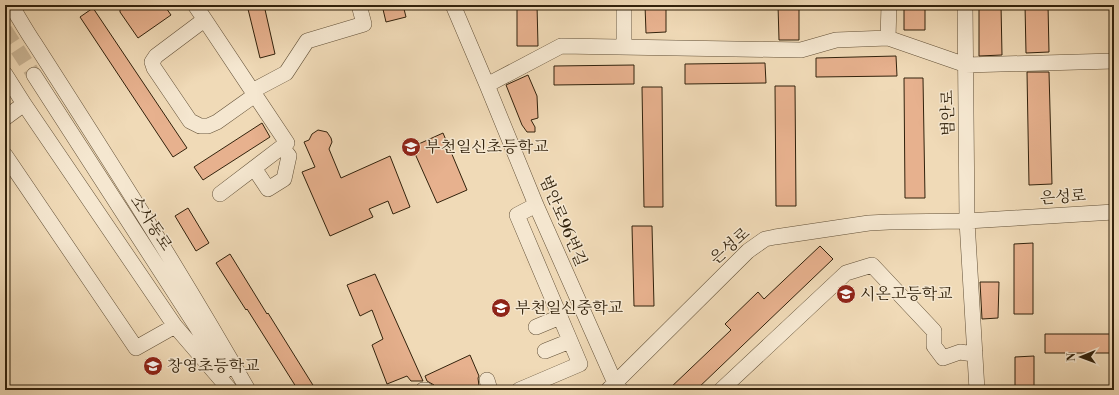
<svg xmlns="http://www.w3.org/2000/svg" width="1119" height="395" font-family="'Libre Bodoni','Noto Serif KR',serif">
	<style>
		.building { fill: #e7b18e; stroke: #32220c }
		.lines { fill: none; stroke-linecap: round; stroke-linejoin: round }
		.minor-tunnel { stroke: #cab595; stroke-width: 15; stroke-dasharray: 15 8; stroke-linecap: butt }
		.minor-casing { stroke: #625037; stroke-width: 16 }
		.minor { stroke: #f5e7d0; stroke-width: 15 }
		.labels { text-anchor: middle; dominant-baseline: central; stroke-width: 3; stroke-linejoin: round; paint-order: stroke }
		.street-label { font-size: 16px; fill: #32220c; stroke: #f5e7d0 }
		.poi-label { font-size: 16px; fill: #32220c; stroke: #f5e7d0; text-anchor: start }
	</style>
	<rect width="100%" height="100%" fill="#f0dab7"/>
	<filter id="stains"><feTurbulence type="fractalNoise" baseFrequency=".005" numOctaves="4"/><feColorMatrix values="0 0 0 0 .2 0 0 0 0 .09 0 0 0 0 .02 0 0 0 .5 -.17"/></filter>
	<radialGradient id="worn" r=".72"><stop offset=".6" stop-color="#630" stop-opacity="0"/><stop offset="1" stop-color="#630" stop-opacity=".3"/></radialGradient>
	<!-- building -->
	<path class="building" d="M131 5H164L171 15 138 38 120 12V8Z
		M247 5H264L275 54 260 58Z
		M382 5H403L406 17 386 22Z
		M517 5H537L538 46H517Z
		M645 5H666V32L646 33Z
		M778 5H799V40H779Z
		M904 5H925V30H904Z
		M979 5H1001L1002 55 979 56Z
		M1025 5H1048L1049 52 1026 53Z
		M93 8 187 148 173 157 80 17Z
		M896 56 897 76 816 77V58Z
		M765 63 766 83 685 84V64Z
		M634 65V84L554 85V66Z
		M1027 72H1049L1052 184 1029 185Z
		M528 75 537 96 538 118 531 120 535 127V132H527L522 125 506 85Z
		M904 78H923L925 198H905Z
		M775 86H795L796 206H776Z
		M642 87H662L663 207H644Z
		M262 123 270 137 203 180 194 167Z
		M318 130 327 132 331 138 332 142 329 149 341 178 390 156 410 207 393 214 388 201 369 209 373 217 330 236 302 172 315 167 304 142 309 140 312 134Z
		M443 133 467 190 437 203 412 147Z
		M188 208 209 243 196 251 175 216Z
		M632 226H652L654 306H634Z
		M1033 243V314H1014V244Z
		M820 246 833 259 696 390H668L731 330 725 324 758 292 764 299Z
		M230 254 267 314 268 313 316 390H298L247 309 246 310 216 263Z
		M375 274 423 381H411L407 376 387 384 372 345 383 339 372 310 360 316 347 285Z
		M980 282H999L998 318 982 319Z
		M1045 334H1114V353H1045Z
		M470 355 479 376 478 378 479 386 470 390H435L434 385 427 381 425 376Z
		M1034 356V390H1015V357Z"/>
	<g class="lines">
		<!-- minor-tunnel -->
		<path class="minor-tunnel" d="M5 30 34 75"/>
		<defs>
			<path id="minor" d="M11 5C19 18 26 31 35 44 108 158 181 272 248 390
				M195 5 287 143 220 194
				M453 5 487 85 536 205 615 383 620 389
				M624 5V46
				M965 5 967 221 977 390
				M204 20 156 56 152 62 154 68 190 121 200 126H208L217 122 255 95
				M888 38 889 5
				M5 74 24 104 175 326 230 390
				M34 75 225 371
				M487 85 561 46 801 50 836 40 888 38 966 65 1114 61
				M252 91 286 73 307 41 364 24 359 5
				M5 118 24 104
				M5 155 136 348 175 326
				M254 168 268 189 284 179 289 156 282 147
				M536 327 560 317
				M545 351 570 341
				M487 380 490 390
				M423 390H426
				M519 390 580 364 517 215 536 205
				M608 390 748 251 765 239 775 237 869 223 889 222 967 221 1114 212
				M721 390 846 273 872 265 934 331V346L943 358 960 352 973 354 975 352"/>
		</defs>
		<!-- minor casing -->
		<use href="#minor" class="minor-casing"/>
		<!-- minor -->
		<use href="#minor" class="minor"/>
	</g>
	<!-- icons -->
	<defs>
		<symbol id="school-disc" viewBox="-11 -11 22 22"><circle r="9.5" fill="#8f2418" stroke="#f5e7d0"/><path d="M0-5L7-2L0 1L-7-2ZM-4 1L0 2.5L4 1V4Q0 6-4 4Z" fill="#fff"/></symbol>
	</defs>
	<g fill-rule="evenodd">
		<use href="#school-disc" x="400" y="136" width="22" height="22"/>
		<use href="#school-disc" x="835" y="283" width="22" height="22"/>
		<use href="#school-disc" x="490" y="297" width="22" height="22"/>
		<use href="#school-disc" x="142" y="355" width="22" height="22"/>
	</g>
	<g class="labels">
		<!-- street labels -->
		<g class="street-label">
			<text transform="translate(948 113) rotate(-91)">범안로</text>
			<text transform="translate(1063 197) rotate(-4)">은성로</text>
			<text transform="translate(563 221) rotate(67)">범안로96번길</text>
			<text transform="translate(151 223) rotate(57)">소사동로</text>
			<text transform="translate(730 246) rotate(-41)">은성로</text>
		</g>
		<!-- poi labels -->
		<g class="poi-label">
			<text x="425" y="147">부천일신초등학교</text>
			<text x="860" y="294">시온고등학교</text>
			<text x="515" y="308">부천일신중학교</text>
			<text x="167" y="366">창영초등학교</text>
		</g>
	</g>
	<!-- margin -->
	<rect width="1119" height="395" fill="none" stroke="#f0dab7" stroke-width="20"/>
	<rect x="6" y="6" width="1107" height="383" fill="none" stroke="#32220c" stroke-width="2"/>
	<rect x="10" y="10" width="1099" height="375" fill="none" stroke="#32220c"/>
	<!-- north arrow -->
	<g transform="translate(1081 357) rotate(269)" stroke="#f5e7d0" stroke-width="3" paint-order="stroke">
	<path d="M0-3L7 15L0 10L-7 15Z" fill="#32220c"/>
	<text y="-6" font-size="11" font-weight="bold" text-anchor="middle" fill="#32220c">N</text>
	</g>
	<rect width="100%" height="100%" filter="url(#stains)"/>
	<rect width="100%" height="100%" fill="url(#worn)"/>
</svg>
